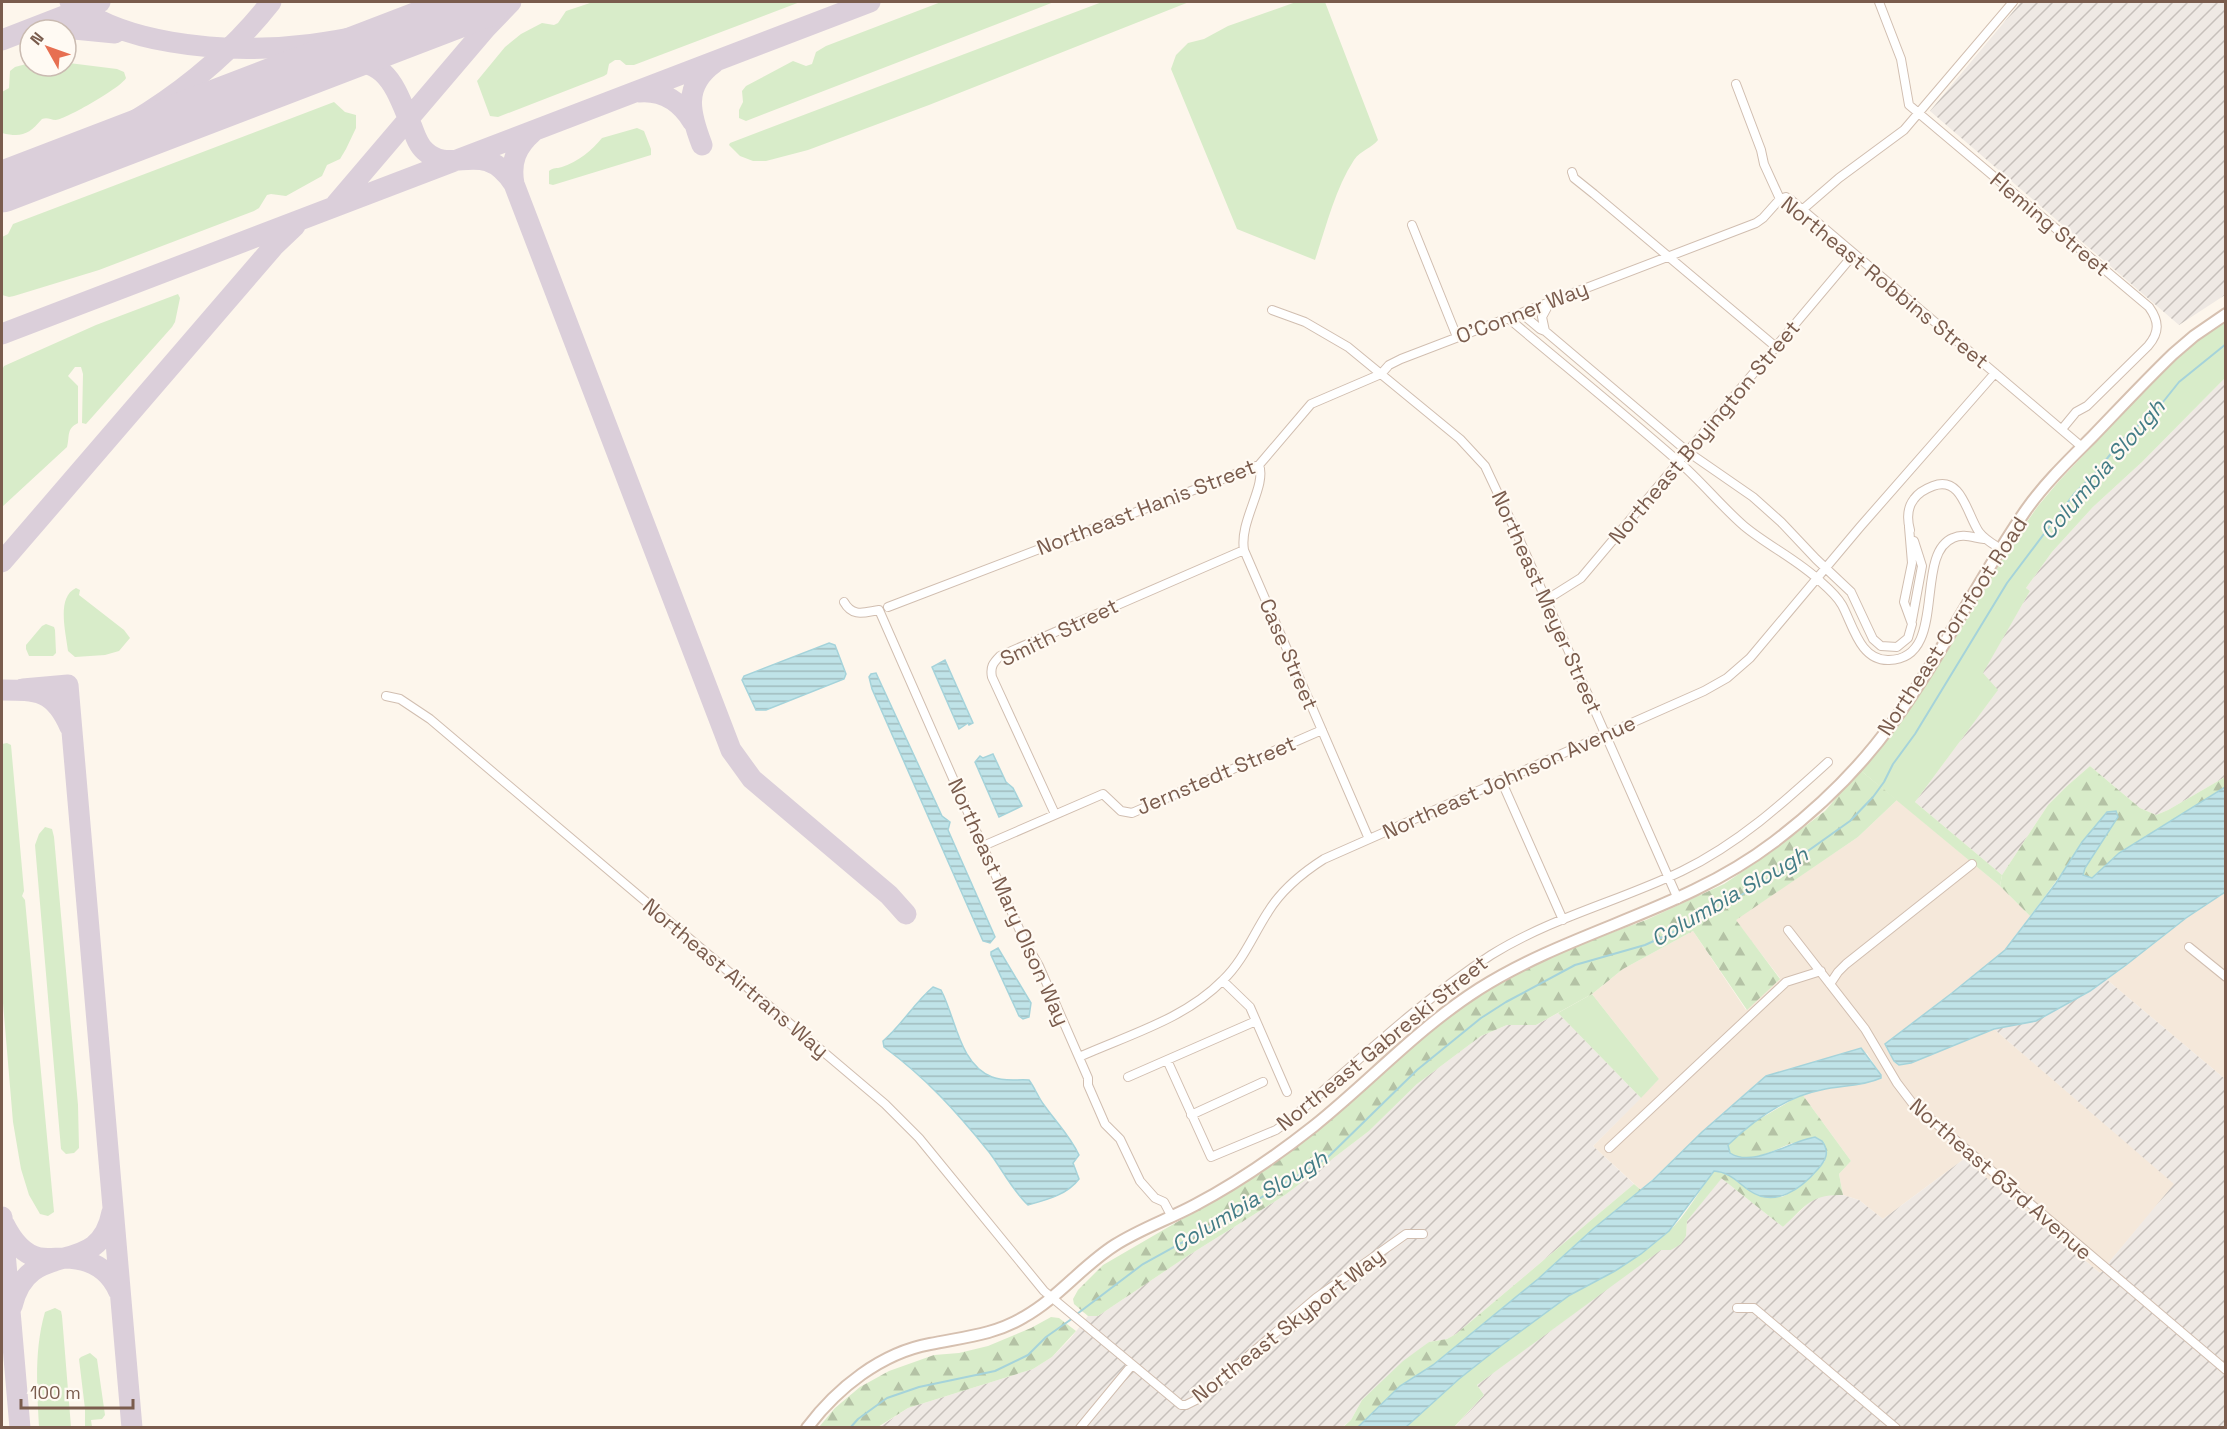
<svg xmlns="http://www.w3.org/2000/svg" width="2227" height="1429" font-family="'Space Grotesk',sans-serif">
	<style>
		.residential { fill: #f5e8da }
		.industrial { fill: url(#industrial-furrows) }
		.grass { fill: #d8ecc9 }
		.forest { fill: url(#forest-firs) }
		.water { fill: url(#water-rules); stroke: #a5d3da; stroke-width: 1.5 }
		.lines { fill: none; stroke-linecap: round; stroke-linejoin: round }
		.stream { stroke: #a5d3da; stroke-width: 2 }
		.taxiway { stroke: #dbcfda; stroke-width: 21 }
		.runway { stroke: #dbcfda; stroke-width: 51 }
		.street-casing { stroke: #d1beb0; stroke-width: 10 }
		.secondary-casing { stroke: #d6c0b0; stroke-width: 14 }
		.street { stroke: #fff; stroke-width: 8 }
		.secondary { stroke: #fff; stroke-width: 10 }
		.labels { text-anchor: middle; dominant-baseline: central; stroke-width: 4.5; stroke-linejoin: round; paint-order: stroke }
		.street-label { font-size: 21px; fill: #7a5c4d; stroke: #fffaf3 }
		.water-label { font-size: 22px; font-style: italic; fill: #437c86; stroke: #fffaf3 }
	</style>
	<defs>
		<pattern id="industrial-furrows" width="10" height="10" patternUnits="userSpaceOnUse" patternTransform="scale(1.5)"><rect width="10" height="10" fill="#efe9e4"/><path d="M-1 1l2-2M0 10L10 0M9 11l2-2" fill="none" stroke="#c7c0bb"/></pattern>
		<pattern id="forest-firs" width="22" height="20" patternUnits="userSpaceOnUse" patternTransform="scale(1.5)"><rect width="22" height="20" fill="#d8ecc9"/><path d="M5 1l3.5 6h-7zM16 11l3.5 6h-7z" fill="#b4c2a5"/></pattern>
		<pattern id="water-rules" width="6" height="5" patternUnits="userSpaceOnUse" patternTransform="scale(1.5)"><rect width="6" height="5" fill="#bfe3e8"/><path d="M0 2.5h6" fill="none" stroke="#a0bbbe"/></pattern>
	</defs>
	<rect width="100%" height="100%" fill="#fdf6ec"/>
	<!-- residential -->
	<path class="residential" d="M1897 800 2000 886 2030 916 2005 950 1886 1048 1892 1055 1911 1063 1994 1029 2175 1184 2100 1273 1964 1159 1883 1219 1859 1200 1843 1195 1839 1174 1851 1161 1802 1094 1881 1075 1867 1053 1729 1108 1641 1190 1593 1146 1659 1079 1592 994 1623 969 1693 931 1746 1010 1780 978 1735 920 1858 837Z
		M2225 892V1079L2106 979 2186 918Z"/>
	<!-- industrial -->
	<path class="industrial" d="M2021 2H2225V295L2179 325 1930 111Z
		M2225 378V777L2168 810 2156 815 2140 808 2090 766 2067 786 2048 805 2002 875 1915 802 1997 691 1982 673 2030 591 2026 588 2052 552 2093 507 2142 462Z
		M2106 979 2225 1079 2226 1426 2223 1427 1454 1428 1484 1395 1477 1385 1661 1249 1671 1250 1686 1236 1687 1221 1721 1178 1783 1227 1814 1198 1826 1194 1843 1195 1859 1200 1883 1219 1964 1159 2100 1273 2174 1184 1994 1029 2036 1021Z
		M1558 1013 1641 1098 1593 1146 1634 1184 1456 1334 1447 1339 1429 1342 1362 1400 1351 1420 1342 1427 878 1428 908 1408 1033 1369 1052 1357 1070 1339 1088 1316H1098L1186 1257 1285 1195 1369 1131 1417 1084 1481 1036 1507 1025H1536Z"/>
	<!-- grass -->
	<path class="grass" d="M593 2H800L634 65H626L620 60H615L609 64 607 74 604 76 498 117 490 116 477 81 505 47 521 34 542 23 554 25 558 23 566 11Z
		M941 2H1054L746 121 739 118V110L743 102 742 91 746 86 793 61 806 66 812 64 816 52 826 46Z
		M1102 2H1189L929 105 808 150 766 161H753L740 156 729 145 730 143Z
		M1296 2H1325L1378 140C1372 148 1361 150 1354 160 1335 189 1326 227 1315 260L1237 229 1171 69 1176 55 1188 43 1204 39 1228 26Z
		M30 63V66H46L56 71 69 63 117 69 124 72 126 78C122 87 66 119 56 120 50 120 48 117 42 119 29 134 22 138 2 133V92L9 88 10 71 15 67Z
		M334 102 345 112 356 115V128L346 149 340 159 327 165 322 176 286 196 271 194 267 195 259 208 254 211 99 270 14 296 9 297 2 295V237L8 234 13 224Z
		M637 128 644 131 651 149V155L553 185 549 184V171C554 167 556 169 562 167 578 162 592 150 602 138Z
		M178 294 180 298 175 322 172 327 86 424 82 423 83 374 81 367H75L68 376 78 386V423C66 429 70 436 67 447L2 507V370L4 366 96 325Z
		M2225 322V378L2142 462 2093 507 2052 552 2026 588 2030 591 1983 673 1998 690 1915 802 2002 875 2000 886 1860 770 1909 709 2015 539 2038 506 2059 481 2161 373 2195 341Z
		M76 588 80 590 79 595 124 630 130 638 119 651 105 655 75 657 68 651C66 633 56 597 76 588Z
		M46 624 54 627 55 630 56 653 53 656H29L26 649V645L42 626Z
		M7 743 11 745 24 891 22 896 25 900 54 1212 48 1216 40 1214 29 1195 21 1169 13 1122 2 991V744Z
		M45 827 52 829 54 837 78 1105 79 1148 74 1153 66 1154 61 1149 35 845 39 834Z
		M1592 994 1659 1079 1641 1098 1558 1013Z
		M1714 1171 1726 1173 1687 1221 1686 1236 1681 1244 1671 1250H1661L1477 1385 1484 1395 1454 1427 1406 1428C1455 1379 1511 1335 1569 1296 1602 1274 1637 1260 1668 1232 1687 1215 1699 1190 1714 1171Z
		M55 1308 61 1311 62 1316 71 1427H39C37 1389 34 1350 45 1312Z
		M90 1353 97 1359 105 1415 102 1419 91 1420 92 1427H85V1409L79 1359 81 1357Z"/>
	<!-- forest -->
	<path class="forest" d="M2090 766 2140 808 2156 815 2168 810 2225 777V787L2119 853 2092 878 2083 875 2085 868 2118 817 2107 812C2080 845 2057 882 2030 916L2000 886 2002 875 2048 805 2067 786Z
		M1860 770 1897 800 1858 837 1736 920 1780 979 1747 1010 1693 931 1623 969 1592 994 1536 1025H1507L1481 1036 1417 1084 1369 1131 1285 1195 1186 1257 1098 1316H1088L1074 1304 1073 1299 1078 1290 1103 1265 1258 1175 1344 1109 1406 1052 1456 1011 1508 978 1578 945 1646 920 1724 884 1770 853 1825 811Z
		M1802 1094 1851 1161 1839 1174 1843 1195C1810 1194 1805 1207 1783 1227L1721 1178 1726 1173 1735 1179 1782 1197C1801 1187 1811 1178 1825 1161L1792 1143C1774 1150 1748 1165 1729 1153L1728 1145 1746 1127Z
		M1634 1184 1641 1190 1593 1229 1538 1279 1433 1365 1400 1386 1358 1427 1342 1428 1351 1420 1362 1400 1403 1361 1429 1342 1447 1339 1456 1334Z
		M1051 1317 1059 1318 1076 1331 1052 1357 1033 1369 908 1408 878 1427H819L835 1408 860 1387 889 1371 934 1355 959 1353 988 1346 1031 1328Z"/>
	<!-- water -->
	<path class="water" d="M829 643 835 645 846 674 844 679 766 710H756L742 680 744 676Z
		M945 660 973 723 969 725 968 723 959 729 932 667Z
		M876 673 942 816 950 822 948 830 995 937 990 943 983 941 872 689 869 677 871 674Z
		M993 754 1006 782 1013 788 1022 806 999 817 975 762 980 756 983 758Z
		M2225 787V892L2186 918 2126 965 2090 991 2036 1021 1994 1029 1911 1063 1899 1065 1894 1061 1885 1044 1952 993 2005 950 2056 883 2082 842 2107 812 2116 811 2118 817 2085 868 2083 875 2092 878 2119 853Z
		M998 948 1031 1003 1029 1017 1023 1019 1019 1016 991 955V952Z
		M933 987 941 990C956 1018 959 1064 992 1077 1005 1082 1017 1079 1029 1080 1035 1088 1038 1097 1044 1105 1056 1122 1070 1136 1079 1155L1073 1163 1079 1179C1067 1195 1046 1200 1028 1205 1012 1190 1002 1169 989 1152 956 1111 926 1078 884 1047L883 1041C902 1025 914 1003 933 987Z
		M1861 1048 1881 1075V1078C1861 1087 1841 1085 1821 1090 1785 1097 1754 1120 1728 1145L1730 1153C1751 1167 1785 1145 1807 1139L1815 1137 1822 1141C1830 1152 1826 1160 1818 1169 1801 1189 1775 1208 1750 1191 1738 1183 1730 1172 1714 1171L1669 1231 1641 1254 1615 1271 1570 1295 1502 1345 1459 1379 1406 1427H1358L1400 1386 1433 1365 1538 1279 1593 1229 1653 1180 1702 1132 1766 1076Z"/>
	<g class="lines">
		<!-- stream -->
		<path class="stream" d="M1077 1314 1143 1264 1237 1212 1327 1158 1417 1070 1481 1018 1506 1002 1575 965 1645 945 1680 929 1725 905 1777 873 1850 821 1873 797 1884 782 1893 764 1915 734 2007 583 2074 494 2097 471 2122 440 2159 407 2179 382 2226 344
			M850 1428 858 1419 887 1398 919 1387 995 1371 1028 1355 1046 1337 1073 1318"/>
		<!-- taxiway -->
		<path class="taxiway" d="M70 2C99 25 135 36 171 42 269 59 354 40 448 16
			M47 30 74 29 115 33
			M2 40 100 2
			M332 60C388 57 393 83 412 127 415 135 418 145 425 151 452 177 483 136 514 184
			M639 92C663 90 681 102 693 122
			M533 132C516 147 510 162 514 184L731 750 752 779 889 895 906 914
			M702 145C690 114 682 86 714 63
			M2 189C107 140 198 95 271 2
			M336 204 486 28 511 2
			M2 334 870 2
			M2 562 274 246 295 226
			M23 689 68 685 132 1428
			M2 690C37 690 54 690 70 727
			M2 1217 20 1428
			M4 1224C11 1238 23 1255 40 1258 47 1259 56 1258 64 1258 89 1258 109 1268 119 1292
			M12 1306C29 1234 99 1282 112 1212"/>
		<!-- runway -->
		<path class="runway" d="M2 187 485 2"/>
		<defs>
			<path id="street" d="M1879 2 1901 59 1909 105 2149 307C2159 321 2160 332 2148 346L2087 406 2076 412 2062 429
				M1736 84 1761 150 1764 164 1780 199
				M1572 172 1574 178 1594 194 1776 347
				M1780 199 1786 197 1791 200 2082 447
				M1802 210 1839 178 1904 130 2013 2
				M1412 225 1457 337
				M1550 302 1542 317 1545 331 1688 452 1753 497 1781 522 1816 559 1851 592 1873 639 1881 646 1897 647 1908 638 1912 624 1904 602 1912 563 1909 527
				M1272 310 1305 322 1348 347 1460 439 1485 466 1517 534 1678 899
				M1521 313 1540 329 1545 331
				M1508 318C1565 366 1623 413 1679 462 1702 482 1721 506 1744 526 1768 546 1798 560 1821 582 1829 589 1837 596 1842 605 1853 625 1860 661 1889 660 1949 659 1913 554 1953 538 1963 533 1974 538 1984 539
				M1259 465C1267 486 1239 521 1244 550L1369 839
				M1910 530C1907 519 1907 508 1914 499 1919 492 1925 489 1933 486 1962 475 1967 515 1979 532 1985 540 1993 544 2001 549
				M1546 600 1581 578 1854 254
				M844 602C853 618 865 612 879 610L1024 940 1039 966 1088 1078V1085L1105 1124 1120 1139 1140 1181 1155 1198 1164 1202 1172 1217
				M888 607 1259 465 1311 404 1381 374 1389 365 1401 359 1756 223 1763 218 1780 199
				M1912 620 1922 566 1914 541
				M386 696 400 699 430 719 885 1104 919 1138 1044 1291 1181 1405H1186L1198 1399 1316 1298 1406 1234H1423
				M1501 780 1563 920
				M1055 814 992 677C990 667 993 663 1000 656L1244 550
				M983 846 1103 794 1121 811 1132 813 1322 730
				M1788 930 1865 1029 1897 1083 1913 1104 2226 1370
				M2189 947 2226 977
				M1223 981 1250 1007 1287 1092
				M1830 984 1838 972 1846 964 1972 864
				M1079 1057C1128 1035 1185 1019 1223 980 1243 961 1253 935 1268 912 1282 889 1302 873 1324 859L1704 691 1727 678 1750 658 1860 527 1995 373
				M1167 1060 1211 1157 1276 1130 1291 1119C1356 1063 1419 1002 1491 955 1550 918 1620 901 1682 871 1738 844 1783 803 1828 762
				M1128 1077 1256 1021
				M1191 1115 1263 1082
				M1609 1148 1786 982 1821 971
				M1737 1308H1754L1896 1428
				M1080 1428 1132 1365"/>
			<path id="secondary" d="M807 1428C837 1388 881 1353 930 1344 964 1337 994 1335 1024 1317 1058 1298 1082 1266 1115 1245 1140 1229 1169 1219 1195 1205 1237 1183 1276 1156 1314 1126 1370 1081 1418 1028 1479 989 1574 929 1682 912 1774 842 1819 808 1860 768 1893 722 1942 655 1979 578 2026 510 2045 483 2069 460 2092 437 2119 409 2145 381 2173 354L2194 336 2226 314"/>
		</defs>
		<!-- street casing -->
		<use href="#street" class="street-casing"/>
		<!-- secondary casing -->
		<use href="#secondary" class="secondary-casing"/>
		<!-- street -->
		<use href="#street" class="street"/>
		<!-- secondary -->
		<use href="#secondary" class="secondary"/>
	</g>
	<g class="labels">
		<!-- street labels -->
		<g class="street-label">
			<text transform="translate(2050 224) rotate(40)">Fleming Street</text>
			<text transform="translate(1885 282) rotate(39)">Northeast Robbins Street</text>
			<text transform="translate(1522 312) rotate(-21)">O'Conner Way</text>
			<text transform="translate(1704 432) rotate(-50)">Northeast Boyington Street</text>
			<text transform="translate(1146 507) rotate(-21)">Northeast Hanis Street</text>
			<text transform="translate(1547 602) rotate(66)">Northeast Meyer Street</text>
			<text transform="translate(1952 626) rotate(-57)">Northeast Cornfoot Road</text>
			<text transform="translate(1059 632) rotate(-26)">Smith Street</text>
			<text transform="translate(1289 654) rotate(67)">Case Street</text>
			<text transform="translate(1216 775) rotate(-23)">Jernstedt Street</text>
			<text transform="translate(1509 777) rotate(-24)">Northeast Johnson Avenue</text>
			<text transform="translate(1009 902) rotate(66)">Northeast Mary Olson Way</text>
			<text transform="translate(736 978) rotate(40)">Northeast Airtrans Way</text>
			<text transform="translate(1382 1043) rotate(-39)">Northeast Gabreski Street</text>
			<text transform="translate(2001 1179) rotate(41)">Northeast 63rd Avenue</text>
			<text transform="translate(1288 1325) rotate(-38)">Northeast Skyport Way</text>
		</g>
		<!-- water labels -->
		<g class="water-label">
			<text transform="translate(2102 469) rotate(-49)">Columbia Slough</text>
			<text transform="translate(1729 896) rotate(-30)">Columbia Slough</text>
			<text transform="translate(1249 1201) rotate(-31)">Columbia Slough</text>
		</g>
	</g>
	<!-- border -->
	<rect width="2227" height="1429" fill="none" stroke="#7a5c4d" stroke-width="6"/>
	<!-- north arrow -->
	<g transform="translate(48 48) rotate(310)"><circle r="28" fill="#fffaf3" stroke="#cabbb1" stroke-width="1.5"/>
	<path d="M0-4.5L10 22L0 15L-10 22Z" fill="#e76f51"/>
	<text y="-9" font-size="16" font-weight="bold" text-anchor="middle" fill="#7a5c4d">N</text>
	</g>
	<!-- scale -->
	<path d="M21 1399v9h112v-9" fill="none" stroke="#7a5c4d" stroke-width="3"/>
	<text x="30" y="1399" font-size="18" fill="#7a5c4d" stroke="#fffaf3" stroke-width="4.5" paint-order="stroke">100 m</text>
</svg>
